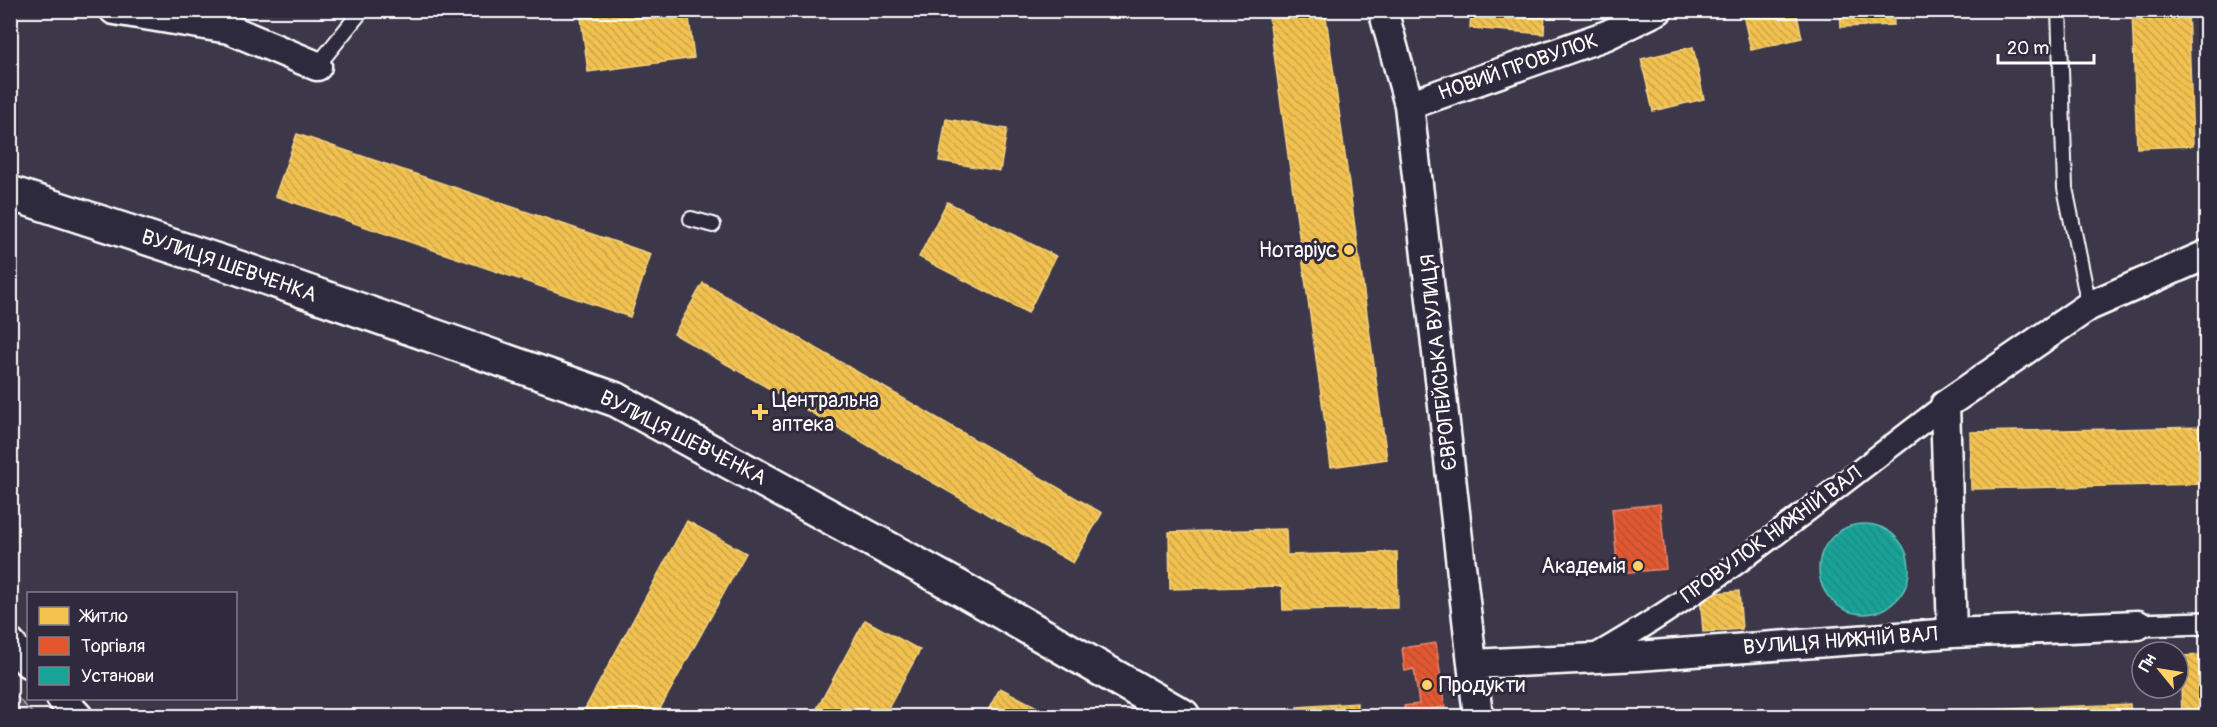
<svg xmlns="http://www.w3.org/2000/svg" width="2217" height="727" font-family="Pangolin,sans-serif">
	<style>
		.green { fill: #555060; stroke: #aaa8b0; stroke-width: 1.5 }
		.homes { fill: url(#homes-back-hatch); stroke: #f6d483; stroke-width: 1.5 }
		.shops { fill: url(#shops-back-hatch); stroke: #ec896d; stroke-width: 1.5 }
		.public { fill: url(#public-back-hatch); stroke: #5dbfb7; stroke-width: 1.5 }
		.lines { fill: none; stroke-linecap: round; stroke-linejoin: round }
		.service-casing { stroke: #fff; stroke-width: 18 }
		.pedestrian-casing { stroke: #fff; stroke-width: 26 }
		.minor-casing { stroke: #fff; stroke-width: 33 }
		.secondary-casing { stroke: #fff; stroke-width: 38 }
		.service { stroke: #2f2a3d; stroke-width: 14 }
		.pedestrian { stroke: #2f2a3d; stroke-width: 21 }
		.minor { stroke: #2f2a3d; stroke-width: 28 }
		.secondary { stroke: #2f2a3d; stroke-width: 33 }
		.poi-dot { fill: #ffd166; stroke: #2f2a3d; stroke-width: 2 }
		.labels { text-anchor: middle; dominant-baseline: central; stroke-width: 6; stroke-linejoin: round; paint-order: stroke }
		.street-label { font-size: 21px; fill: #fff; stroke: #2f2a3d }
		.poi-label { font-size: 21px; fill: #fff; stroke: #2f2a3d; text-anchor: end }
	</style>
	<defs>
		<pattern id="homes-back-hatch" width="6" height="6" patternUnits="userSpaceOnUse" patternTransform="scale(1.5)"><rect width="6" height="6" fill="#f2c14e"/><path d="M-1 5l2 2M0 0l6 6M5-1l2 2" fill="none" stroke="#c8a44e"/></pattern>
		<pattern id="shops-back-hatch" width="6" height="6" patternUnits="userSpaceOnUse" patternTransform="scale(1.5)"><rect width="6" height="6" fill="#e4572e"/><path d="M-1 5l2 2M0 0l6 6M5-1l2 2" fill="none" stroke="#af5338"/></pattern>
		<pattern id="public-back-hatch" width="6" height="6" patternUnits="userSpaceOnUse" patternTransform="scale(1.5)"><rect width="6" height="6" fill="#17a398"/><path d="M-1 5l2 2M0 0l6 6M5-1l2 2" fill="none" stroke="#278981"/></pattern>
	</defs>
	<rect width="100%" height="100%" fill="#3c3749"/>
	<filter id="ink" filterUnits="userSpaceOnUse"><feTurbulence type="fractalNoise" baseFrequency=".0167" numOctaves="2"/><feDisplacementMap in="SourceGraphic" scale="12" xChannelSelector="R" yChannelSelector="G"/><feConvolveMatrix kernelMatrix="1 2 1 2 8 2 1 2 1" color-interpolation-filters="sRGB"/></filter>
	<g filter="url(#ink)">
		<!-- green -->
		<path class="green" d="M10 691H11L35 716H11Z"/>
		<!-- homes -->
		<path class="homes" d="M580 10H688L694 58 588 72Z
			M1268 10H1325L1387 459 1331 467Z
			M1471 10H1545L1544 34 1470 28Z
			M1742 10H1796L1802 38 1751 50Z
			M1840 10H1893L1894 25 1841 27Z
			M2132 10H2188L2193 146 2137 148Z
			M1693 47 1704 99 1653 111 1641 59Z
			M946 119 1007 129 1000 171 939 161Z
			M297 134 651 254 630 317 275 196Z
			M947 202 1056 256 1028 313 919 257Z
			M703 283 1102 513 1073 563 674 334Z
			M2206 427V484L1971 489 1970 432Z
			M687 521 746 553 656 716H581Z
			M1286 529 1287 555 1397 552 1398 608 1283 610 1282 586 1170 589 1169 532Z
			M1739 591 1742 629 1703 632 1700 594Z
			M865 620 920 650 884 716H813Z
			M2206 655V716H2182L2180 656Z
			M1000 688 1054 716H985Z
			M1357 703V716H1298L1297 707Z
			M2130 704 2131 716H1839Z"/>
		<!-- shops -->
		<path class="shops" d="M1660 504 1666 569 1618 573 1612 509Z
			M1436 643 1445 707 1431 709 1432 716H1405L1404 706 1419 704 1414 669 1405 671 1402 648Z"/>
		<!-- public -->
		<path class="public" d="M1819 569a45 45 0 1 1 90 0a45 45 0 1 1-90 0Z"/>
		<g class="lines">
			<defs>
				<path id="service" d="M2059 10 2065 188 2089 306
					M317 66 362 10
					M691 219 713 225"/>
				<path id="pedestrian" d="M2138 625 2206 623
					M1594 656C1719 585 1831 491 1945 405"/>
				<path id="minor" d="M114 10 229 29 317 66
					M1383 10 1409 105 1478 716
					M1409 105 1607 35 1658 10
					M1952 633 1945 405 2089 306 2206 255
					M10 643 28 663
					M1473 664 1638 656 1952 633 2138 625
					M61 698 78 716"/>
				<path id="secondary" d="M10 193 239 268 617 400 958 587 1183 716"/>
			</defs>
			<!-- service casing -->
			<use href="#service" class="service-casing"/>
			<!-- pedestrian casing -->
			<use href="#pedestrian" class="pedestrian-casing"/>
			<!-- minor casing -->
			<use href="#minor" class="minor-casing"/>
			<!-- secondary casing -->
			<use href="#secondary" class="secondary-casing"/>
			<!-- service -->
			<use href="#service" class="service"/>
			<!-- pedestrian -->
			<use href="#pedestrian" class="pedestrian"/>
			<!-- minor -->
			<use href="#minor" class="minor"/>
			<!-- secondary -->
			<use href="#secondary" class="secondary"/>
		</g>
	</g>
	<!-- markers -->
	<g class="poi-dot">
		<circle cx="1349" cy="250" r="6"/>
		<path d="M757 403h6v6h6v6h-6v6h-6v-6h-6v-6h6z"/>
		<circle cx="1638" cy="566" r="6"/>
		<circle cx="1427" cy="685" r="6"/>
	</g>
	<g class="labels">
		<!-- street labels -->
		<g class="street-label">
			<text transform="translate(1518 67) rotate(-19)">НОВИЙ ПРОВУЛОК</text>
			<text transform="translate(229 266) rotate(19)">ВУЛИЦЯ ШЕВЧЕНКА</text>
			<text transform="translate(1439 362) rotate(-96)">ЄВРОПЕЙСЬКА ВУЛИЦЯ</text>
			<text transform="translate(683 438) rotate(27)">ВУЛИЦЯ ШЕВЧЕНКА</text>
			<text transform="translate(1771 535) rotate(-36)">ПРОВУЛОК НИЖНІЙ ВАЛ</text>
			<text transform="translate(1840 641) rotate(-4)">ВУЛИЦЯ НИЖНІЙ ВАЛ</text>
		</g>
		<!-- poi labels -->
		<g class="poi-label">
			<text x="1337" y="250">Нотаріус</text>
			<text x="772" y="400" text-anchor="start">Центральна<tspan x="772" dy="24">аптека</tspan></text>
			<text x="1626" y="566">Академія</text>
			<text x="1439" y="685" text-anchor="start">Продукти</text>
		</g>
	</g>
	<!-- margin -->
	<rect width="2217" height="727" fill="none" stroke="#2f2a3d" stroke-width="36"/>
	<rect x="18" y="18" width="2181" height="691" fill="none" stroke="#fff" stroke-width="2" filter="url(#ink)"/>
	<!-- legend -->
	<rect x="27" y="592" width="210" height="108" fill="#2f2a3d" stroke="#827f8b" stroke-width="1.5"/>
	<rect x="39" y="607" width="30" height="18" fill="#f2c14e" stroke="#827f8b" stroke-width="1.5"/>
	<text x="81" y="622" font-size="18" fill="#ffffff">Житло</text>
	<rect x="39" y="637" width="30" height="18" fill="#e4572e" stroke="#827f8b" stroke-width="1.5"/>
	<text x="81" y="652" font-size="18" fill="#ffffff">Торгівля</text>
	<rect x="39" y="667" width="30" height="18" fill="#17a398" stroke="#827f8b" stroke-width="1.5"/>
	<text x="81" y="682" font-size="18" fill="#ffffff">Установи</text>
	<!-- north arrow -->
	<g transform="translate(2160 670) rotate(300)"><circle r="28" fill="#2f2a3d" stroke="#827f8b" stroke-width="1.5"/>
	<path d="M0-4.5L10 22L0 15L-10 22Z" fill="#ffd166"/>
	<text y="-9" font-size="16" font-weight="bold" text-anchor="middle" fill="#ffffff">Пн</text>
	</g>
	<!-- scale -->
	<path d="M1998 54v9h96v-9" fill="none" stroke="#ffffff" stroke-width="3"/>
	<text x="2007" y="54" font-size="18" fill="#ffffff" stroke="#2f2a3d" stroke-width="4.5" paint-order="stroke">20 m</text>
</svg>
